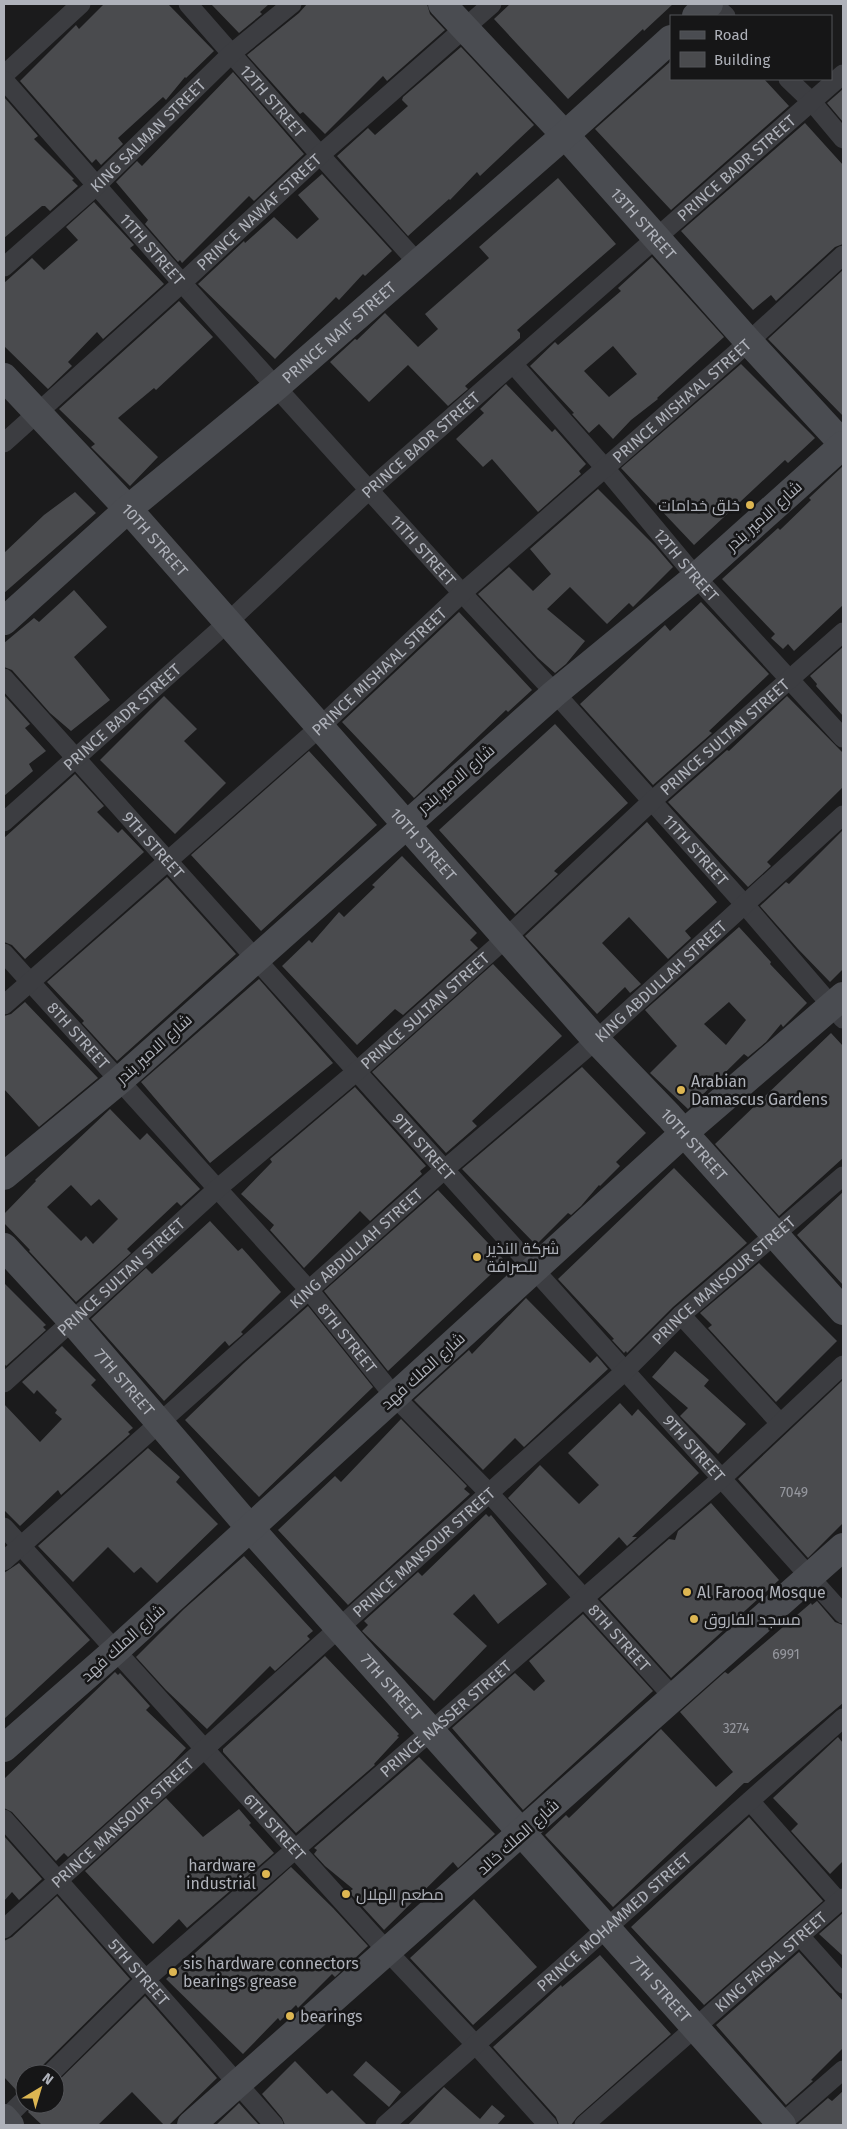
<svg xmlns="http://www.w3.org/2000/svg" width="847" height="2129" font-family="'Fira Sans',Cairo,sans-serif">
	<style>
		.building { fill: #4a4b4e; fill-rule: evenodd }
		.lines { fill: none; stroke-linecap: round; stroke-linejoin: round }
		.street { stroke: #3c3d41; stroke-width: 19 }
		.secondary { stroke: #4a4c51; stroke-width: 28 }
		.poi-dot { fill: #ddb652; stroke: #161617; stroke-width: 2 }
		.labels { text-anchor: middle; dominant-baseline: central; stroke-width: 5; stroke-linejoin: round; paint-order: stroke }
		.number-label { font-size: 14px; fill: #96989f }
		.street-label { font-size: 16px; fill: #afb2ba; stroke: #161617 }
		.poi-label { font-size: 16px; fill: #afb2ba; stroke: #161617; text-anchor: start }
	</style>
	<rect width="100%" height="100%" fill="#1b1b1c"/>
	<!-- building -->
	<path class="building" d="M104 4H168L214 51 186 78 185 77 166 100 163 97 118 138 123 144 101 165 96 159 92 163 20 81 76 25 79 29Z
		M211 4H269L260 12 262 14 239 33Z
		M307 4H427L430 14 445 30 387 81 383 76 325 134 303 112 300 114 247 55 299 13Z
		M510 4H673L644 31 643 29 568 99 494 19Z
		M461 47 534 125 480 176 477 172 450 200 449 199 408 236 337 156 368 128 375 135 408 106 402 100 403 97Z
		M671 61V79H764L789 106 671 210 595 129Z
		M233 72 304 154 254 201 249 196 182 263 180 260 178 262 145 224 148 220 116 182 137 161 142 166Z
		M843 89V122L827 103Z
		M4 97 38 136 34 139 74 179 72 180 78 186 50 211 45 206H42L4 238Z
		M805 123 843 165V244L835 247 776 301 771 295 753 310 681 231Z
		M322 174 392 251 365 276 363 274 339 300 336 297 275 359 198 284 244 241 245 243 274 217 297 239 319 219 298 195Z
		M558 178 616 244 517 330 520 333V338L465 386 468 389 448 406 408 365 369 402 330 362 355 339 357 340 385 313 418 347 438 329 425 314 489 258 479 247Z
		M94 202 134 245 130 248 164 284 103 339 97 332 68 362 72 366 48 389 4 346V283L32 258 44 270 78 240 66 227Z
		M652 257 724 337 657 398 658 399 631 420 613 439 599 424 589 433 572 414 574 413 530 366 555 342 558 345 621 291 618 288ZM613 346 637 374 609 397 584 371Z
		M843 270V416L768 339Z
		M179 301 213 337 156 390 154 388 118 418 158 457 130 486 91 447 95 444 59 409Z
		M741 364 815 438 788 463 785 460 694 545 621 468Z
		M506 384 552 432 555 429 586 464 579 471 581 474 538 512 492 459 483 467 456 439 484 413 480 409Z
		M843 466V605L794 651 788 644 783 649 771 638 775 634 722 579 778 528 780 530 811 500 809 498Z
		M598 489 655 546 673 567 633 607 629 603 607 624 570 587 547 609 585 641 566 664 555 673 538 658 478 594 509 567 533 591 551 574 530 549Z
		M75 492 96 513 4 593V553L44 515Z
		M74 590 107 627 74 657 110 700 71 731 50 713 12 670 4 667V643L34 618 39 622Z
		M701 602 769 674 709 731 712 733 653 785 580 704 665 625 670 631Z
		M459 612 532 690 508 712 506 710 414 798 342 722Z
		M843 647V716L816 686 817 684 810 676Z
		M4 695 30 724 25 728 46 751 29 764 33 771 4 796Z
		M164 696 197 729 184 741 226 783 175 834 100 760Z
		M787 696 843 753V787L767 862 771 866 748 887 668 802 727 750 729 751Z
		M555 724 628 803 554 871 558 874 515 914 439 830Z
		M309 751 377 825 261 931 191 855Z
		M75 774 104 806 97 812 118 833 122 829 144 852 25 959 12 945 4 942V838Z
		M647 822 717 902 685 931 691 938 668 959 629 917 602 943 641 984 630 993 625 987 597 1014 525 936Z
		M843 830V969L830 982 798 949 760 906 786 882 789 884Z
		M402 856 477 933 470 940 478 948 403 1015 395 1009 357 1045 282 966 309 940 312 943 339 912 344 917 375 887 372 885Z
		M167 877 236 954 117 1061 82 1023 84 1021 47 982Z
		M739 927 771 962 770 964 807 1003 783 1027 781 1024 766 1042 748 1057 744 1054 688 1109 650 1073 677 1046 645 1010ZM729 1002 746 1020 726 1045 704 1024Z
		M493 964 562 1036 472 1121 477 1126 446 1153 372 1072Z
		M259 979 333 1063 210 1163 141 1082Z
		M25 1002 98 1078 39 1127 4 1089V1016L11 1014Z
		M831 1033 843 1046V1158L779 1216 715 1144Z
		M582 1067 646 1133 616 1162 620 1166 600 1186 599 1185 581 1206 571 1215 568 1213 536 1245 462 1169Z
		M355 1087 426 1166 420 1171 422 1174 370 1221 360 1211 304 1268 270 1230 274 1225 241 1194 272 1162 270 1159Z
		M110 1109 140 1140 147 1133 200 1189 181 1206 177 1202 127 1249 131 1253 76 1302 29 1251 30 1250 4 1223V1214L36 1181 35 1180ZM71 1185 91 1206 99 1199 118 1219 93 1244 86 1236 81 1241 47 1207Z
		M674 1168 747 1243 673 1307 627 1353 626 1351 624 1353 612 1340 614 1339 558 1279Z
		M438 1190 505 1261 388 1371 324 1291Z
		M843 1192V1285L797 1235Z
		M210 1221 238 1251 242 1248 281 1292 241 1332 243 1334 229 1346 225 1341 164 1401 91 1319 146 1268 152 1274Z
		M759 1263 837 1341 776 1402 708 1328 712 1325 700 1313Z
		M4 1283 46 1325 43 1327 46 1330 6 1366 4 1363Z
		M526 1298 590 1363 597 1356 608 1369 524 1447 515 1438 483 1470 414 1400 469 1350 472 1354Z
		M308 1306 373 1387 259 1497 185 1420 244 1363Z
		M62 1346 96 1380 91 1385 133 1428 128 1432 130 1434 61 1495 58 1490 20 1526 4 1510V1404L40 1442 62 1419 55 1413 57 1410 37 1390 34 1394 22 1382Z
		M675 1351 709 1380 704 1386 746 1424 718 1454 680 1416 688 1408 652 1377Z
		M843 1380V1523L808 1558 738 1479Z
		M620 1403 632 1416 638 1409 699 1473 632 1537H637L627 1546 619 1537 579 1576 508 1498 540 1465 579 1504 599 1485 568 1453Z
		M401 1419 467 1486 464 1489 470 1494 348 1605 278 1530 335 1476 341 1482Z
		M148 1448 180 1477 176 1482 218 1524 157 1583 141 1567 134 1573 108 1547 73 1582 38 1546Z
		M711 1503 779 1580 671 1678 600 1599 669 1539 675 1540 678 1531Z
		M486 1514 489 1517 491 1515 547 1584 498 1624 474 1594 453 1614 487 1646 434 1701 362 1631 368 1625 364 1621 418 1572 422 1576Z
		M244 1556 313 1631 307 1636 310 1639 275 1671 270 1666 207 1729 166 1690 136 1657 184 1609Z
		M19 1563 90 1640 4 1719V1573Z
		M817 1601 835 1622 843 1625V1703L748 1783H744L613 1907 545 1835 566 1815 569 1818 661 1729 716 1787 733 1772 680 1712 725 1672 728 1674 811 1603 812 1605Z
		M583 1614 653 1691 523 1810 452 1728 515 1673 534 1691 545 1681 529 1661Z
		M325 1656 399 1734 397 1736 399 1737 374 1764 375 1765 296 1833 223 1752V1749Z
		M115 1672 118 1675 120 1673 150 1706 146 1710 186 1748 169 1766 68 1857 64 1853 56 1861 12 1812 4 1808V1779Z
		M838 1737 843 1743V1861L830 1874 791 1831 798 1824 773 1798Z
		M419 1757 495 1834 458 1868 453 1862 384 1930 349 1892 353 1889 325 1866 314 1854 317 1850 314 1848Z
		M166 1798 203 1837 239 1809 251 1823 249 1825 274 1853 187 1928 179 1919 153 1944 85 1871Z
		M749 1817 823 1901 704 2005 631 1927Z
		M4 1836 42 1879 19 1900 12 1892 4 1901Z
		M291 1867 333 1908 368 1946 335 1977 332 1974 298 2008 296 2005 280 2021 278 2018 243 2054 166 1979Z
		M57 1896 130 1979 42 2066 39 2074H25V2088L17 2091 4 2077V1941L12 1937Z
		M474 1899 537 1967 473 2025 410 1958Z
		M843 1913V1956L819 1934Z
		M799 1952 843 2001V2048L811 2080 813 2081 786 2105 716 2025Z
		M600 1955 671 2034 577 2117 571 2125H559L556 2117 493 2047 561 1985 562 1987Z
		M145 1996 217 2078 169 2125H164L132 2092 98 2125H42L28 2112 35 2104H55V2084Z
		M295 2061 327 2094 332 2090 367 2125H285L282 2118 262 2094Z
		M366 2061 401 2092 389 2107 353 2075Z
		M444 2087 480 2119 492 2105 505 2116 497 2125H408Z
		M843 2091V2125H797L828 2098 832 2101Z
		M239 2103 259 2125H216L235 2107Z"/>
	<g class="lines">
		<!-- street -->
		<g class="street">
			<path id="s1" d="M188 4 320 155 418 263"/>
			<path d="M713 4 726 16"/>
			<path d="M4 75 81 4"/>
			<path d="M788 79 812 102 843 139"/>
			<path id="s2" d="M4 80 182 283 462 593 555 693 745 905 843 1019"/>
			<path id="s3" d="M4 267 97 185 232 53 292 4"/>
			<path id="s4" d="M514 365 605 468 696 577 843 738"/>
			<path id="s5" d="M4 443 182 283 320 155 492 4"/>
			<path id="s6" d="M4 678 843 1614"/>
			<path id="s7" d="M4 822 227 623 369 490 843 74"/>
			<path id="s8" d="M4 953 309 1290 394 1396 489 1493 674 1698"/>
			<path id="s9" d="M4 1005 320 727 462 593 734 355 843 255"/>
			<path d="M681 1315 780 1423"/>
			<path id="s10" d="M4 1383 217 1189 357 1071 506 938 652 801 843 632"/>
			<path id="s11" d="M4 1527 388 1952 476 2045 548 2125"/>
			<path id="s12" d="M4 1561 445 1169 596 1040 843 815"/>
			<path d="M750 1801 839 1902"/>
			<path id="s13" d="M4 1819 274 2125"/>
			<path id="s14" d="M4 1929 625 1371 681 1315 843 1176"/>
			<path d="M800 1936 843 1984"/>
			<path id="s15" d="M50 2074 146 1979 722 1478 843 1365"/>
			<path d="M4 2120 25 2099"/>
			<path id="s16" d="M385 2125 843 1718"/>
			<path id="s17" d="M584 2125 843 1898"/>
			<path d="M780 2125 843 2070"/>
		</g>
		<!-- secondary -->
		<g class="secondary">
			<path id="s18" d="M442 4 565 135 748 341 843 444"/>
			<path d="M696 16 709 4"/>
			<path id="s19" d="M4 377 128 509 596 1040 669 1116 843 1311"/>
			<path id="s20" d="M4 621 128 509 276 387 565 135 671 39"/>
			<path d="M4 1176 119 1081 555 693 696 577 843 445"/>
			<path id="s21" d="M4 1247 73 1322 250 1528 782 2125"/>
			<path d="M4 1748 115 1651 684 1133 843 996"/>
			<path d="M4 2118 10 2125"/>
			<path d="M191 2125 843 1547"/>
		</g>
	</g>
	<!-- markers -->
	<g class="poi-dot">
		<circle cx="750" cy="505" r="5"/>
		<circle cx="681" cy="1090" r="5"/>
		<circle cx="477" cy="1257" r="5"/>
		<circle cx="687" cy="1592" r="5"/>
		<circle cx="694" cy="1619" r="5"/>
		<circle cx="266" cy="1874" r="5"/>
		<circle cx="346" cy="1894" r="5"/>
		<circle cx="173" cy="1972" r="5"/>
		<circle cx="290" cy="2016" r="5"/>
	</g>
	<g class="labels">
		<!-- number labels -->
		<g class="number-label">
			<text x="794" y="1492">7049</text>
			<text x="786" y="1654">6991</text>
			<text x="736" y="1728">3274</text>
		</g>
		<!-- street labels -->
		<g class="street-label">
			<text stroke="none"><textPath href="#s1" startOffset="129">12TH STREET</textPath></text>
			<text stroke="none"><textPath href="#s3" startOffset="195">KING SALMAN STREET</textPath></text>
			<text stroke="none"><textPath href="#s7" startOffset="982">PRINCE BADR STREET</textPath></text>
			<text stroke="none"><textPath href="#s5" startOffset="344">PRINCE NAWAF STREET</textPath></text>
			<text stroke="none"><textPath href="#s18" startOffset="298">13TH STREET</textPath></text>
			<text stroke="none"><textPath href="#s2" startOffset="225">11TH STREET</textPath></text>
			<text stroke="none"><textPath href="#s20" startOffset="442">PRINCE NAIF STREET</textPath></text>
			<text stroke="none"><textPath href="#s9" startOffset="908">PRINCE MISHA'AL STREET</textPath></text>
			<text stroke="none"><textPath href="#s7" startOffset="562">PRINCE BADR STREET</textPath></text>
			<text transform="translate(764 516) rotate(-42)">شارع الامير بندر</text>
			<text stroke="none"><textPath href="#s19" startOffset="222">10TH STREET</textPath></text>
			<text stroke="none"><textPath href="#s2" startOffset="630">11TH STREET</textPath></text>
			<text stroke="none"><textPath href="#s4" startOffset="264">12TH STREET</textPath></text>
			<text stroke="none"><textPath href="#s9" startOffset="502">PRINCE MISHA'AL STREET</textPath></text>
			<text stroke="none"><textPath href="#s7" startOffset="158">PRINCE BADR STREET</textPath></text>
			<text stroke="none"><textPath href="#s10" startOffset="968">PRINCE SULTAN STREET</textPath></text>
			<text transform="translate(456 779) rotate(-41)">شارع الامير بندر</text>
			<text stroke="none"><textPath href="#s19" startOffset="628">10TH STREET</textPath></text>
			<text stroke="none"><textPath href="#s6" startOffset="224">9TH STREET</textPath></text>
			<text stroke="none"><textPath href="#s2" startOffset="1035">11TH STREET</textPath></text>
			<text stroke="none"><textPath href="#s12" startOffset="876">KING ABDULLAH STREET</textPath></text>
			<text stroke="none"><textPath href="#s10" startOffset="562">PRINCE SULTAN STREET</textPath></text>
			<text stroke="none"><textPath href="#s8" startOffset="111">8TH STREET</textPath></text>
			<text transform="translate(154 1049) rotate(-42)">شارع الامير بندر</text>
			<text stroke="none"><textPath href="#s19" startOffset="1032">10TH STREET</textPath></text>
			<text stroke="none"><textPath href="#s6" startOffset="629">9TH STREET</textPath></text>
			<text stroke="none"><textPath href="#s12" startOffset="471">KING ABDULLAH STREET</textPath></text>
			<text stroke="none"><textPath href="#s10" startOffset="158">PRINCE SULTAN STREET</textPath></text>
			<text stroke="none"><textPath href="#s14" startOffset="969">PRINCE MANSOUR STREET</textPath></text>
			<text stroke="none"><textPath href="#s8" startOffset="516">8TH STREET</textPath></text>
			<text transform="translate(423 1371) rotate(-42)">شارع الملك فهد</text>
			<text stroke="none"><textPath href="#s21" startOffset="181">7TH STREET</textPath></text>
			<text stroke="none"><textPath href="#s6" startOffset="1034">9TH STREET</textPath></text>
			<text stroke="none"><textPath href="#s14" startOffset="564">PRINCE MANSOUR STREET</textPath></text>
			<text stroke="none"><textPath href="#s8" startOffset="921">8TH STREET</textPath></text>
			<text transform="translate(123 1643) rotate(-42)">شارع الملك فهد</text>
			<text stroke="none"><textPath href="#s21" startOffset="586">7TH STREET</textPath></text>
			<text stroke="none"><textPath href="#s15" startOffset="532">PRINCE NASSER STREET</textPath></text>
			<text stroke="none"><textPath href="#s14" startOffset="159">PRINCE MANSOUR STREET</textPath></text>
			<text stroke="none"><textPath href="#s11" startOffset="404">6TH STREET</textPath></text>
			<text transform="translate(518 1837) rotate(-42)">شارع الملك خالد</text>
			<text stroke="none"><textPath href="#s16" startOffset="306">PRINCE MOHAMMED STREET</textPath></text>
			<text stroke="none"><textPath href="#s17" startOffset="248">KING FAISAL STREET</textPath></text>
			<text stroke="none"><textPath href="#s13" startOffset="204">5TH STREET</textPath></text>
			<text stroke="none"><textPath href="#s21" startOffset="991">7TH STREET</textPath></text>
		</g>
		<!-- poi labels -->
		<g class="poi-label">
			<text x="740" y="505" text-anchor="end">خلق خدامات</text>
			<text x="691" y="1081">Arabian<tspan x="691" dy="18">Damascus Gardens</tspan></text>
			<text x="487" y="1248">شركة النذير<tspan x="487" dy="18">للصرافة</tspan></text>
			<text x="697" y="1592">Al Farooq Mosque</text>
			<text x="704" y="1619">مسجد الفاروق</text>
			<text x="256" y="1865" text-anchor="end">hardware<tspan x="256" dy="18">industrial</tspan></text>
			<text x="356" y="1894">مطعم الهلال</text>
			<text x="183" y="1963">sis hardware connectors<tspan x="183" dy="18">bearings grease</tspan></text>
			<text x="300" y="2016">bearings</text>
		</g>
	</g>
	<!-- border -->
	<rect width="847" height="2129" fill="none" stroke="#afb2ba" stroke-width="10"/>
	<!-- legend -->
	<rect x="670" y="15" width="162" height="65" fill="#161617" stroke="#535458"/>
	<rect x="680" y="31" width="25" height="8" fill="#4a4c51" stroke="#535458"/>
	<text x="714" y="40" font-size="15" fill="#afb2ba">Road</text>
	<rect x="680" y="52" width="25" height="15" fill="#4a4b4e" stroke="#535458"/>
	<text x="714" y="65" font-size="15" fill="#afb2ba">Building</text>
	<!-- north arrow -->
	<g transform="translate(40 2089) rotate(38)"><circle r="24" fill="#161617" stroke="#535458"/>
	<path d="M0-4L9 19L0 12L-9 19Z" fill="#ddb652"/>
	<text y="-8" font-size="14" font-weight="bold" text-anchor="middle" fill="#afb2ba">N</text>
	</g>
</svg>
